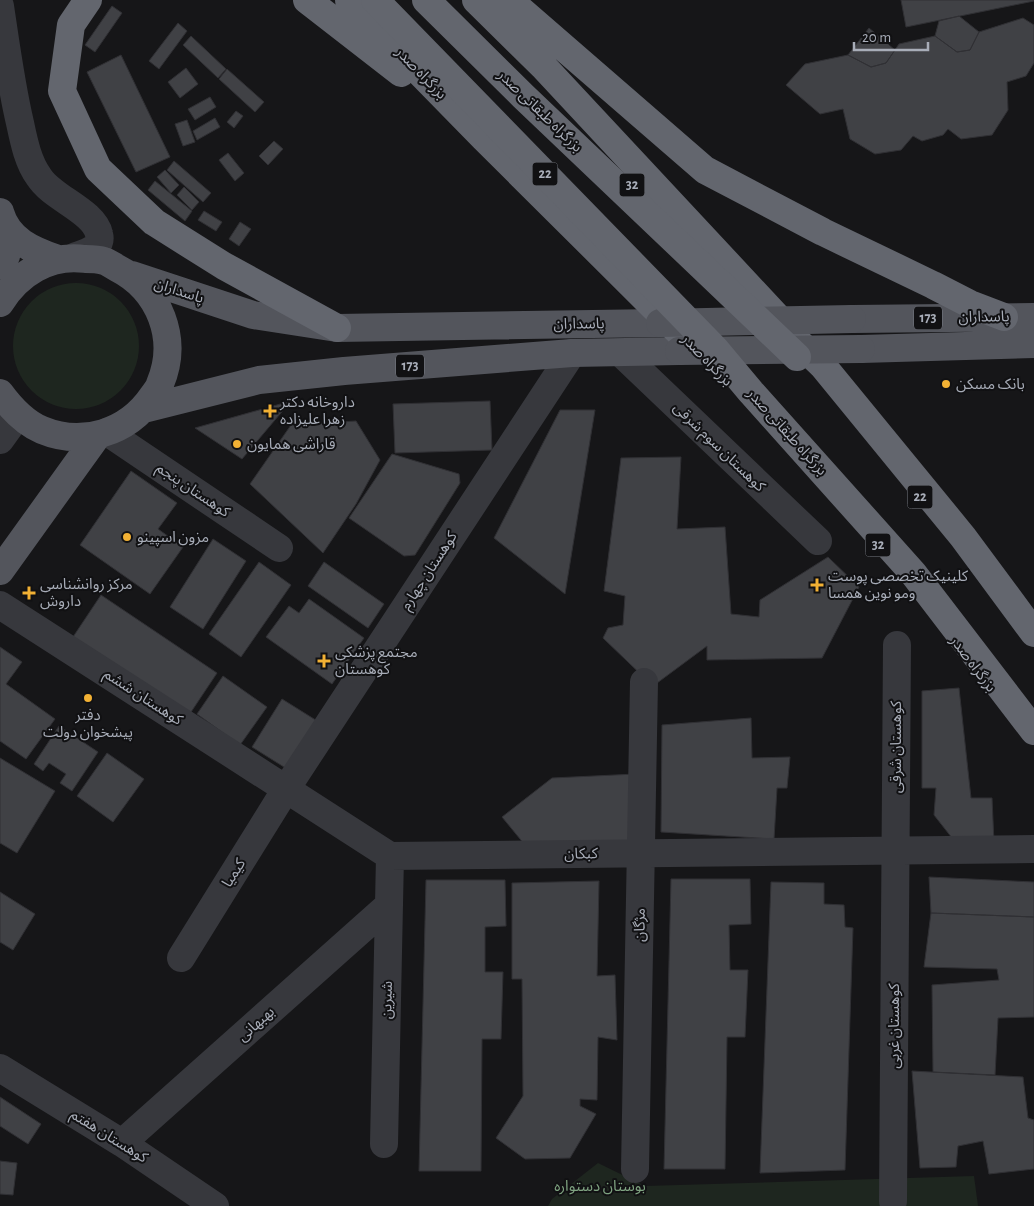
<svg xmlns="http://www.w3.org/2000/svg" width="1034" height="1206" font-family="'Alegreya Sans','Noto Sans Arabic',sans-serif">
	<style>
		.green { fill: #1e261f }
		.building { fill: #404145; stroke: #303034 }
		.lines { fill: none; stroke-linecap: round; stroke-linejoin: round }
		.minor { stroke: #37383d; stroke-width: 28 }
		.major { stroke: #53555c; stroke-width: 28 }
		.highway { stroke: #63666e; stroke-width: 28 }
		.major-bridge { stroke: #53555c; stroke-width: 28 }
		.highway-bridge { stroke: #63666e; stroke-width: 28 }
		.poi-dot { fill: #f2b134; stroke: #111113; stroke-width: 2 }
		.labels { text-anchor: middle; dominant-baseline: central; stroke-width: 4; stroke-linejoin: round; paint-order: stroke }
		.shield { fill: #111113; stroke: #7b7e86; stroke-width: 1 }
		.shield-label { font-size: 14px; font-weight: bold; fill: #a8adb8 }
		.street-label { font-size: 15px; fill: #a8adb8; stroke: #111113 }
		.poi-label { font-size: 15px; fill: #a8adb8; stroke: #111113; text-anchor: start }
		.park-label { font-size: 15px; fill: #7fa381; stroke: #111113 }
	</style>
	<rect width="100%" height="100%" fill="#161618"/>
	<!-- green -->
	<path class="green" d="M13 346a63 63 0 1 1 126 0a63 63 0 1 1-126 0Z
		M598 1163 645 1186 974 1176 978 1206H548L552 1199Z"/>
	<!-- building -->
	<path class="building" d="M901 0H1034V1L906 27Z
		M112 6 122 13 95 52 85 45Z
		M959 16 979 32 970 50 957 52 935 36 939 21Z
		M1023 18 1034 25V63L1026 76 1007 82 1008 110 992 135 961 139 948 129 943 135 922 141 913 136 901 150 875 154 850 139 843 109 820 114 786 85 805 64 848 55 871 67 886 63 899 44 935 36 957 52 970 50 979 32Z
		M178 23 187 31 159 69 149 61Z
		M869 28 895 50 886 63 871 67 848 55Z
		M191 36 226 69 218 78 183 45Z
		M121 55 170 157 136 172 87 72Z
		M186 68 198 84 180 98 168 82Z
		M227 69 264 102 255 112 219 79Z
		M210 97 216 107 195 120 188 109Z
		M236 111 243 116 234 128 227 122Z
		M215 118 220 127 197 140 193 131Z
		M187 120 195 142 183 146 175 124Z
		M274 141 283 149 268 165 259 156Z
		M228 153 244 173 235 181 219 160Z
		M174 161 211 193 203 202 167 170Z
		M165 170 179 185 171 193 157 177Z
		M155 181 192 211 185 221 148 190Z
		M184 187 199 202 192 210 177 195Z
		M204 211 222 222 216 231 198 220Z
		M240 222 251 229 239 246 229 239Z
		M291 401 242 459 195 428Z
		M490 401 492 450 395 453 393 404Z
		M560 410H595L565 594 494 538Z
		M356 421 380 460 356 504 323 553 250 484 291 425Z
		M392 454 459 474 460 483 415 555 404 556 349 518Z
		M681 457 677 529 725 527 731 614 759 617 760 600 828 557 859 587 822 658 707 660V646L653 686 603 638 608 628 623 625 625 596 604 591 621 458Z
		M131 471 177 503 158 529 183 547 150 594 80 545Z
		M213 539 246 561 203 629 170 607Z
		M259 562 291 585 241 657 209 634Z
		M324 562 384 604 368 628 308 586Z
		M101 595 217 673 189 715 73 637Z
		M309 599 364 638 332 684 266 637 289 606 299 613Z
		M0 647 22 662 6 684 55 719 26 759 0 741Z
		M223 676 267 707 240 745 197 714Z
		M959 688 971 798H992L994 843H956L934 815 936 788H922V691Z
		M282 699 322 724 292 772 252 747Z
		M751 718 752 758 790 757 787 788H777L774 839 661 832 662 725Z
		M59 726 98 752 72 791 60 783 66 774 49 763 43 771 34 764Z
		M107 753 144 779 113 822 77 796Z
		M0 758 55 791 17 853 0 843Z
		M636 774 634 843 525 845 502 817 552 778Z
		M929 877 1034 882V917L931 913Z
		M671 879H750L751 924 729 925 730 970H748L745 1037H727L725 1169H664Z
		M426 880H505L506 926 485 927V972H503L501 1039H482L481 1171H419Z
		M599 881 597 976 615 975 617 1040 598 1037 597 1100 580 1099V1106L596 1114 570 1158 525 1159 496 1138 523 1096 522 979H512V883Z
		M771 882 824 883V904L844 905 845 927 853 928 845 1170 760 1173Z
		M0 892 35 914 13 950 0 942Z
		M931 913 1034 917V1017L998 1018 995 1075 933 1072 932 985 999 980 997 969 924 967Z
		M912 1071 1023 1077 1028 1118 1034 1120V1169L989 1174 983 1141 958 1146 956 1167 920 1168Z
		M0 1097 41 1124 28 1144 0 1126Z
		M0 1161 17 1163 13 1195 0 1194Z"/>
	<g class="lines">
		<!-- minor -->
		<path class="minor" d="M0 6C6 46 11 85 20 123 24 142 28 162 39 177 52 198 94 211 99 234 103 249 84 253 74 257
			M621 353 818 541
			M107 432 279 548
			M0 440 18 415
			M0 605 390 856 1034 849
			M181 958 286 789 572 353
			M0 1068 122 1143 215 1206
			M122 1143 389 905
			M384 1144 390 856
			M635 1169 644 682
			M893 1201 897 645"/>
		<!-- major -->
		<path class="major" d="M0 212C8 240 32 250 58 259
			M0 265C13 254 5 234 2 220
			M132 275 253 315 337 328 660 323
			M0 303C18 274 49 254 85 259 91 259 98 259 104 261 108 262 113 266 117 268 160 290 179 339 160 384 159 388 155 393 152 397 128 432 83 447 42 430 25 423 11 408 0 393
			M852 319 1034 317
			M861 349 1034 344
			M144 409 259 380 344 371 572 353 679 351
			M0 571 97 436"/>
		<!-- highway -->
		<path class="highway" d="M88 0 71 25 62 91 98 169 154 222 224 266 337 328
			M307 0 401 73
			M349 0 484 138 684 337
			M476 0 543 66 793 334
			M509 0 705 170 823 232 933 285 970 304 1004 317
			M794 338 823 366 963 537 1034 633"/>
		<!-- major-bridge -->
		<path class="major-bridge" d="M660 323 852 319
			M679 351 861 349"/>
		<!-- highway-bridge -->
		<path class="highway-bridge" d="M375 0 715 349 751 392 913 573 1034 731
			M426 0 523 96 797 357"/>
	</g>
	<!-- markers -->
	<g class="poi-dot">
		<circle cx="946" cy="384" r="5"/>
		<path d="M267.5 403.5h5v5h5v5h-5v5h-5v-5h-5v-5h5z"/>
		<circle cx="237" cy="444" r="5"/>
		<circle cx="127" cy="537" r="5"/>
		<path d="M814.5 577.5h5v5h5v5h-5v5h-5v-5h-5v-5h5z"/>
		<path d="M26.5 585.5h5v5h5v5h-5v5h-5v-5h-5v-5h5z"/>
		<path d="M321.5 653.5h5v5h5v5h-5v5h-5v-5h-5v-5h5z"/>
		<circle cx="88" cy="698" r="5"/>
	</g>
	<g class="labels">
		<!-- shield labels -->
		<g class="shield">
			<rect x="532.5" y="162.5" width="25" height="23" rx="4"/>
			<rect x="619.5" y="173.5" width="25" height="23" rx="4"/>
			<rect x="914" y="306.5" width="28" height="23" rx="4"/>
			<rect x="396" y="354.5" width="28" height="23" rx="4"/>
			<rect x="907.5" y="485.5" width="25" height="23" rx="4"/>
			<rect x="865.5" y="533.5" width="25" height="23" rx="4"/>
		</g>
		<g class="shield-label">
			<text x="545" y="174">22</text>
			<text x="632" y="185">32</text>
			<text x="928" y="318">173</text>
			<text x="410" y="366">173</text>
			<text x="920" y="497">22</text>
			<text x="878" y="545">32</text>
		</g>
		<!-- street labels -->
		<g class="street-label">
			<text transform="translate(421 73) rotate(46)">بزرگراه صدر</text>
			<text transform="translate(540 111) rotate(44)">بزرگراه طبقاتی صدر</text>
			<text transform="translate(179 291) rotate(18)">پاسداران</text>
			<text transform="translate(984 317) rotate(-1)">پاسداران</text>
			<text transform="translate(579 324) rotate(-1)">پاسداران</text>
			<text transform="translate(707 360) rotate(46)">بزرگراه صدر</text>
			<text transform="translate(787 432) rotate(48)">بزرگراه طبقاتی صدر</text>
			<text transform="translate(719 447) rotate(44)">کوهستان سوم شرقی</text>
			<text transform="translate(193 490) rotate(34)">کوهستان پنجم</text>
			<text transform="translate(429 571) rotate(-57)">کوهستان چهارم</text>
			<text transform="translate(973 664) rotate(53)">بزرگراه صدر</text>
			<text transform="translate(143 697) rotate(33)">کوهستان ششم</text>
			<text transform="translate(896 747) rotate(-90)">کوهستان شرقی</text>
			<text transform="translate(581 854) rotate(-1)">کبکان</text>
			<text transform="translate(234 873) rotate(-58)">کیمیا</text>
			<text transform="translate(640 925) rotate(-89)">مژگان</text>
			<text transform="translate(387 1000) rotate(-89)">شیرین</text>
			<text transform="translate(256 1024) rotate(-42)">بهبهانی</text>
			<text transform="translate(894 1026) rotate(-90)">کوهستان غربی</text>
			<text transform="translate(109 1136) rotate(32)">کوهستان هفتم</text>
		</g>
		<!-- poi labels -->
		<g class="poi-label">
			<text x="956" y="384">بانک مسکن</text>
			<text x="280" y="402">داروخانه دکتر<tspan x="280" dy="17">زهرا علیزاده</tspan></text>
			<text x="247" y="444">قاراشی همایون</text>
			<text x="137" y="537">مزون اسپینو</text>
			<text x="828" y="576">کلینیک تخصصی پوست<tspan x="828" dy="17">ومو نوین همسا</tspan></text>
			<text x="40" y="584">مرکز روانشناسی<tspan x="40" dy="17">داروش</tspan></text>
			<text x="335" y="652">مجتمع پزشکی<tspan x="335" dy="17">کوهستان</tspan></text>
			<text x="88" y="715" text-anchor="middle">دفتر<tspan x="88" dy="17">پیشخوان دولت</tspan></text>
		</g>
		<!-- park labels -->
		<g class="park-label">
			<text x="600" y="1186">بوستان دستواره</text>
		</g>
	</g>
	<!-- scale -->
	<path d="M854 42v8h74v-8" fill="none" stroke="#a8adb8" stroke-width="2.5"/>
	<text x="862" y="42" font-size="15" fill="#a8adb8" stroke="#111113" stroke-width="4" paint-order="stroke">20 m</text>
</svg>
